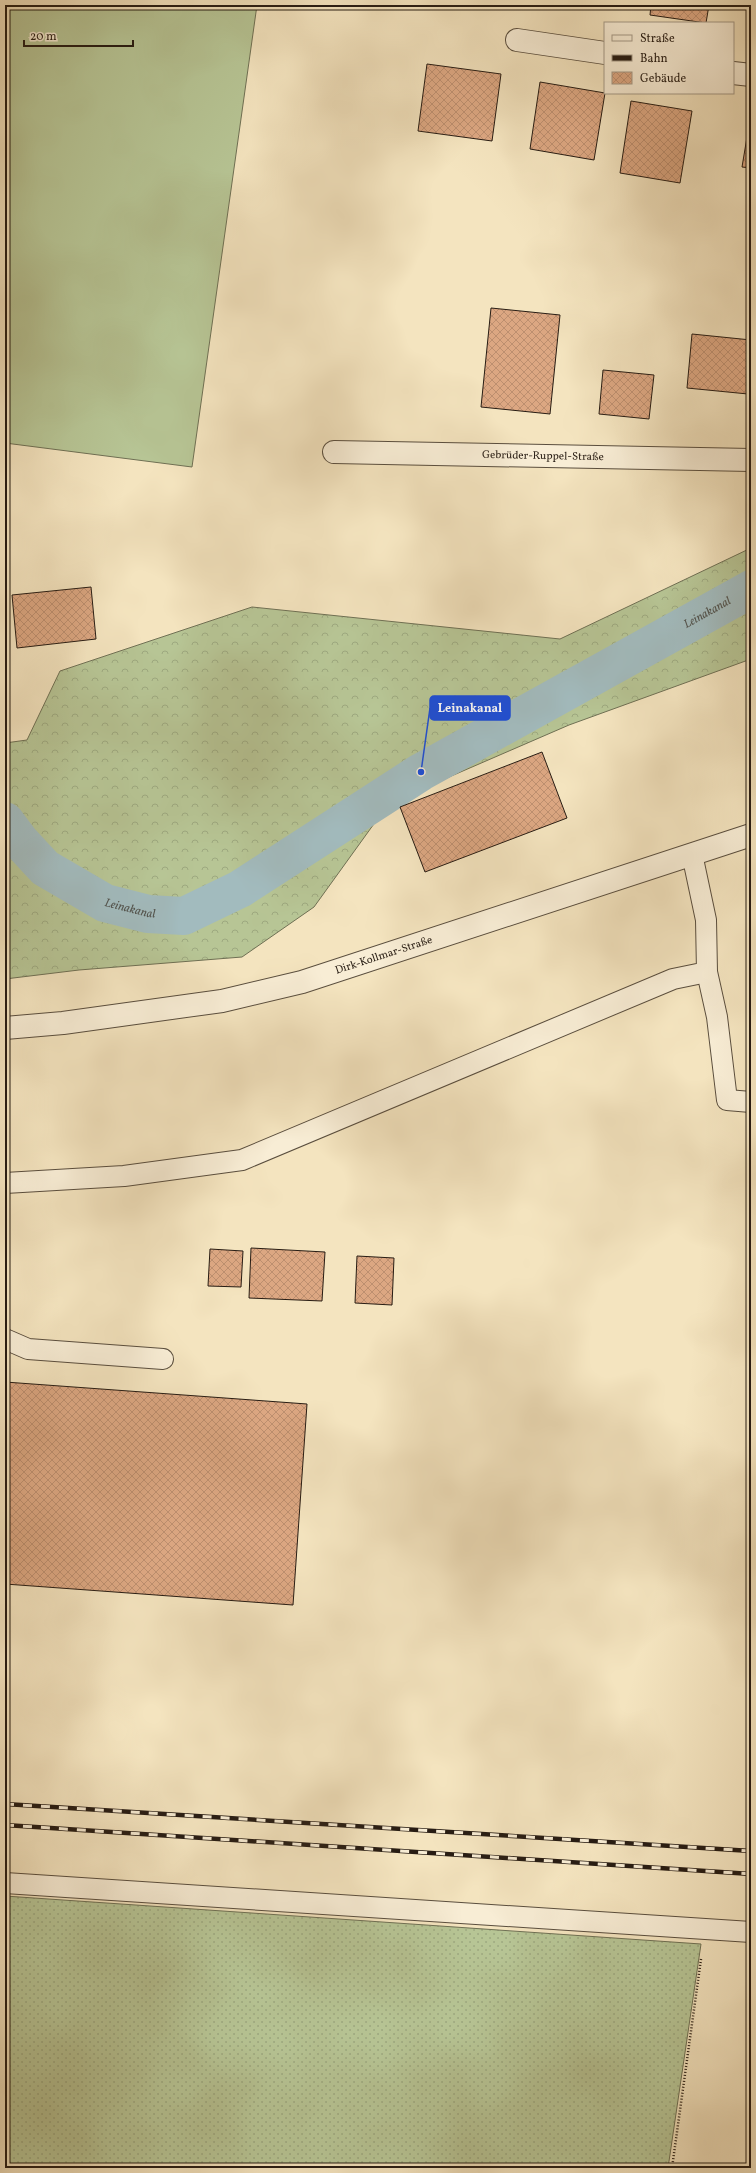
<svg xmlns="http://www.w3.org/2000/svg" width="756" height="2173" font-family="Vollkorn,serif">
	<style>
		.grass { fill: #b7c595; stroke: #6f7054 }
		.forest { fill: url(#forest-crowns); stroke: #6f7054 }
		.garden { fill: url(#garden-dots); stroke: #6f7054 }
		.lines { fill: none; stroke-linecap: round; stroke-linejoin: round }
		.canal { stroke: #a2bbbe; stroke-width: 38 }
		.building { fill: url(#building-cross-hatch); stroke: #271c13 }
		.service-casing { stroke: #5a4e3e; stroke-width: 22 }
		.minor-casing { stroke: #5a4e3e; stroke-width: 24 }
		.tertiary-casing { stroke: #5a4e3e; stroke-width: 24 }
		.path { stroke: #271c13; stroke-width: 2.5; stroke-dasharray: 1 2; stroke-linecap: butt }
		.service { stroke: #f8edd5; stroke-width: 20 }
		.minor { stroke: #f8edd5; stroke-width: 22 }
		.tertiary { stroke: #f8edd5; stroke-width: 22 }
		.rail-casing { stroke: #271c13; stroke-width: 4.5 }
		.rail { stroke: #f8edd5; stroke-width: 3; stroke-dasharray: 9; stroke-linecap: butt }
		.labels { text-anchor: middle; dominant-baseline: central; stroke-width: 3; stroke-linejoin: round; paint-order: stroke }
		.street-label { font-size: 11px; fill: #271c13; stroke: #f8edd5 }
		.water-label { font-size: 12px; font-style: italic; fill: #52544f; stroke: #f8edd5 }
		.leader { fill: none; stroke: #1d4ed8; stroke-width: 1.5 }
		.callout-dot { fill: #1d4ed8; stroke: #f8edd5; stroke-width: 1.5 }
		.callout { fill: #1d4ed8; stroke: #1d4ed8; stroke-width: 1.5 }
		.callout-label { font-size: 12px; text-anchor: middle; font-weight: bold; fill: #fff }
	</style>
	<defs>
		<pattern id="forest-crowns" width="20" height="18" patternUnits="userSpaceOnUse"><rect width="20" height="18" fill="#b7c595"/><path d="M2 6a3 3 0 1 1 6 0M12 15a3 3 0 1 1 6 0" fill="none" stroke="#9da980"/></pattern>
		<pattern id="garden-dots" width="8" height="8" patternUnits="userSpaceOnUse"><rect width="8" height="8" fill="#b7c595"/><path d="M2 2h.1M6 6h.1" fill="none" stroke="#9da980" stroke-width="1.8" stroke-linecap="round"/></pattern>
		<pattern id="building-cross-hatch" width="8" height="8" patternUnits="userSpaceOnUse"><rect width="8" height="8" fill="#dca782"/><path d="M0 0l8 8M0 8l8-8" fill="none" stroke="#bd8f6f"/></pattern>
	</defs>
	<rect width="100%" height="100%" fill="#f4e4bf"/>
	<filter id="stains"><feTurbulence type="fractalNoise" baseFrequency=".005" numOctaves="4"/><feColorMatrix values="0 0 0 0 .2 0 0 0 0 .09 0 0 0 0 .02 0 0 0 .5 -.17"/></filter>
	<radialGradient id="worn" r=".72"><stop offset=".6" stop-color="#630" stop-opacity="0"/><stop offset="1" stop-color="#630" stop-opacity=".3"/></radialGradient>
	<!-- grass -->
	<path class="grass" d="M5 5H257L192 467 5 443Z"/>
	<!-- forest -->
	<path class="forest" d="M751 548V659L569 725 389 803 314 907 242 957 79 970 5 979V743L27 740 60 671 252 607 560 639Z"/>
	<!-- garden -->
	<path class="garden" d="M5 1896 701 1944 668 2168H5Z"/>
	<g class="lines">
		<!-- canal -->
		<path class="canal" id="s1" d="M5 821 20 841 45 868 105 903 148 914 184 916 240 889 421 772 751 589"/>
	</g>
	<!-- building -->
	<path class="building" d="M651 5H709L706 23 650 15Z
		M427 64 501 74 492 141 418 131Z
		M540 82 605 93 594 160 530 149Z
		M631 101 692 111 680 183 620 173Z
		M751 113V168L742 167Z
		M491 308 560 315 550 414 481 407Z
		M692 334 751 340 748 394 687 388Z
		M603 370 654 375 649 419 599 414Z
		M91 587 96 639 17 648 12 595Z
		M542 752 567 818 425 872 400 807Z
		M251 1248 325 1252 322 1301 249 1298Z
		M210 1249 243 1251 241 1287 208 1286Z
		M357 1256 394 1258 392 1305 355 1303Z
		M5 1382 307 1404 293 1605 5 1584Z"/>
	<g class="lines">
		<defs>
			<path id="service" d="M707 972 717 1017 727 1100 751 1102
				M5 1183 124 1176 242 1160 673 979 707 972 706 920 692 854
				M5 1339 28 1349 163 1359
				M5 1883 751 1932"/>
			<g id="minor">
				<path d="M517 40 605 53"/>
				<path d="M733 73 751 75"/>
				<path id="s2" d="M334 452 751 460"/>
			</g>
			<g id="tertiary">
				<path id="s3" d="M5 1028 63 1023 222 1001 302 982 751 835"/>
			</g>
		</defs>
		<!-- service casing -->
		<use href="#service" class="service-casing"/>
		<!-- minor casing -->
		<use href="#minor" class="minor-casing"/>
		<!-- tertiary casing -->
		<use href="#tertiary" class="tertiary-casing"/>
		<!-- path -->
		<path class="path" d="M672 2168 701 1959"/>
		<!-- service -->
		<use href="#service" class="service"/>
		<!-- minor -->
		<use href="#minor" class="minor"/>
		<!-- tertiary -->
		<use href="#tertiary" class="tertiary"/>
		<defs>
			<path id="rail" d="M5 1804 751 1851
				M5 1825 751 1874"/>
		</defs>
		<!-- rail casing -->
		<use href="#rail" class="rail-casing"/>
		<!-- rail -->
		<use href="#rail" class="rail"/>
	</g>
	<g class="labels">
		<!-- street labels -->
		<g class="street-label">
			<text stroke="none"><textPath href="#s2" startOffset="209">Gebrüder-Ruppel-Straße</textPath></text>
			<text stroke="none"><textPath href="#s3" startOffset="387">Dirk-Kollmar-Straße</textPath></text>
		</g>
		<!-- water labels -->
		<g class="water-label">
			<text stroke="none"><textPath href="#s1" startOffset="817">Leinakanal</textPath></text>
			<text stroke="none"><textPath href="#s1" startOffset="157">Leinakanal</textPath></text>
		</g>
	</g>
	<!-- callouts -->
	<path class="leader" d="M421 772L430 708"/>
	<circle class="callout-dot" cx="421" cy="772" r="4"/>
	<rect class="callout" x="430" y="696" width="80" height="24" rx="4"/>
	<g class="callout-label">
		<text x="470" y="712">Leinakanal</text>
	</g>
	<!-- margin -->
	<rect width="756" height="2173" fill="none" stroke="#f4e4bf" stroke-width="20"/>
	<rect x="6" y="6" width="744" height="2161" fill="none" stroke="#271c13" stroke-width="2"/>
	<rect x="10" y="10" width="736" height="2153" fill="none" stroke="#271c13"/>
	<!-- legend -->
	<rect x="604" y="22" width="130" height="72" fill="#f8edd5" stroke="#a49987"/>
	<rect x="612" y="35" width="20" height="6" fill="#f8edd5" stroke="#a49987"/>
	<text x="640" y="42" font-size="12" fill="#271c13">Straße</text>
	<rect x="612" y="55" width="20" height="6" fill="#271c13" stroke="#a49987"/>
	<text x="640" y="62" font-size="12" fill="#271c13">Bahn</text>
	<rect x="612" y="72" width="20" height="12" fill="url(#building-cross-hatch)" stroke="#a49987"/>
	<text x="640" y="82" font-size="12" fill="#271c13">Gebäude</text>
	<!-- scale -->
	<path d="M24 40v6h109v-6" fill="none" stroke="#271c13" stroke-width="2"/>
	<text x="30" y="40" font-size="12" fill="#271c13" stroke="#f8edd5" stroke-width="3" paint-order="stroke">20 m</text>
	<rect width="100%" height="100%" filter="url(#stains)"/>
	<rect width="100%" height="100%" fill="url(#worn)"/>
</svg>
